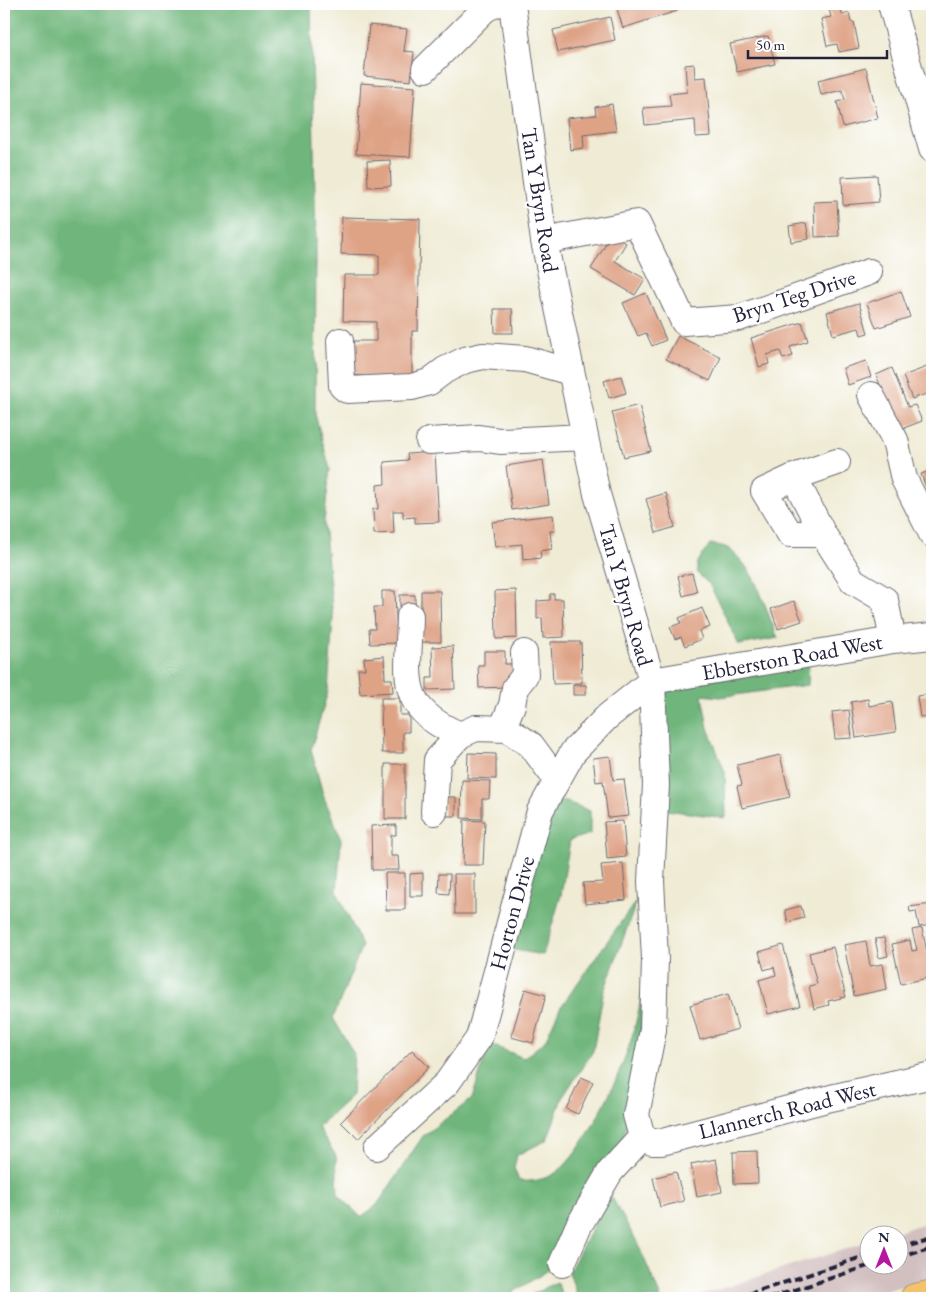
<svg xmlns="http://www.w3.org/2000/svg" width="936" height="1302" font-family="'EB Garamond',serif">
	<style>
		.industrial { fill: #d2bfc0 }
		.forest { fill: #6fb67c; stroke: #486c5c }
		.building { fill: #dea285 }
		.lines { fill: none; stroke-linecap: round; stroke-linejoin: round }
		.minor-casing { stroke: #6a6871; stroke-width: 28 }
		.highway-casing { stroke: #6a6871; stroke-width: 29 }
		.minor { stroke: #fff; stroke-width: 26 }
		.highway { stroke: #f2c36a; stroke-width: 28 }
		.rail { stroke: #22223b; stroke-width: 4; stroke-dasharray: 8 4; stroke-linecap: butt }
		.labels { text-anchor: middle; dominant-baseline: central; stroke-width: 4.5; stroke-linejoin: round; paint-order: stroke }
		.street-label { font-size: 22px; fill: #22223b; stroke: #fff }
	</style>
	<rect width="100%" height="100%" fill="#fff"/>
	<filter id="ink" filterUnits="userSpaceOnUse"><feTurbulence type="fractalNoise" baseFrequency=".02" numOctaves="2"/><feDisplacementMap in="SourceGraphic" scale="10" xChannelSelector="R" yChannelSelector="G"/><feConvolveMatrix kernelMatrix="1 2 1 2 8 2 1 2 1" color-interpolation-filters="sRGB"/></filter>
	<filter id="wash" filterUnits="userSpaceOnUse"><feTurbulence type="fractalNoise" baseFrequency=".0096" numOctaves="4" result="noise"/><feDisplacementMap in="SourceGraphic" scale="20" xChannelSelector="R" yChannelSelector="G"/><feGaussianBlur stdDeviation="1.12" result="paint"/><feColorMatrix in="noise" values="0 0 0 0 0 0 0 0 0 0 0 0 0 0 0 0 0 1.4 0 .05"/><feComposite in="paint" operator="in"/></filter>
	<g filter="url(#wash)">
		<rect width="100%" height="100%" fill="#efebd4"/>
		<!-- industrial -->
		<path class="industrial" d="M932 1221V1277L862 1298H691L868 1242V1264H898V1234H891Z"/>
		<!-- forest -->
		<path class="forest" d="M4 4H311L316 243 315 414 330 469 324 522 333 618 328 691 311 749 323 795 341 839 337 892 362 946 333 1018 354 1054 352 1095 318 1127 336 1156 338 1194 361 1217 377 1205 423 1136 472 1099 489 1044 524 1058 545 1041 560 1008 638 898 603 994 593 1051 562 1098 547 1140 517 1155 514 1168 519 1181C531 1182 542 1180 552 1175 580 1162 617 1081 627 1052 638 1022 643 987 650 955L633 1099 623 1139 555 1266 504 1298H4Z
			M710 544C716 545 725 546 729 549 758 571 764 607 778 638L739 645 710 585 697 573V563Z
			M809 662 808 685 720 697 702 695 708 728 725 772 726 818 667 810 665 687Z
			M550 800 567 802 590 811V834L570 840 561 895 543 955 509 949Z
			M610 1194 637 1242 661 1298H578L569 1272Z
			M557 1282 563 1298H525Z"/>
		<g id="blocks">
			<!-- building -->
			<path class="building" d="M634 4H675L677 11 623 28 617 9Z
				M822 4H840L842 15 849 13 851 22H854L859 48 839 52 837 44 827 46 821 19 831 17 828 5 823 7Z
				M610 17 615 40 558 52 553 30Z
				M369 25 407 29 404 51 414 52 411 81 364 76Z
				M768 36 775 64 737 72 730 44Z
				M694 64 695 78 706 77 711 136 696 137 695 120 645 125 643 108 671 106 669 94 687 92 685 65Z
				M866 68 878 118 843 127 837 102 845 100 842 90 821 95 818 80Z
				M361 83 415 87 410 157 356 154Z
				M612 104 616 131 583 135 584 148 570 150 567 118 596 115 595 107Z
				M390 160 391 186 368 187 367 161Z
				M877 175 879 202 843 205 842 177Z
				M837 201 839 236 815 237 814 202Z
				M342 217 420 219 418 331H412V379H365V376L352 375 353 341H376V322L343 321 344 275H379V255L341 254Z
				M806 223 809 239 791 242 789 226Z
				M612 234 626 243 615 261 645 279 635 295 591 269Z
				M901 291 910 317 876 328 867 303Z
				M646 293 666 340 652 346 646 333 638 336 623 303Z
				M859 303 868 333 861 335 859 328 833 335 827 312Z
				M494 309H512L513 333H495Z
				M802 322 808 341 790 347 793 356 783 359 780 351 767 355 769 364 759 367 751 338Z
				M678 336 721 357 710 381 666 359Z
				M866 361 871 377 848 385 843 368Z
				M932 365V392L912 399 903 376Z
				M892 368 908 407 915 405 922 421 899 430 876 375Z
				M621 376 626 393 609 398 604 381Z
				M639 405 651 451 624 457 612 412Z
				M435 452 439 522 415 523V517L403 518V511H393L394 533 374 534 373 509H378L377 485 385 484 384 462 408 460 407 454Z
				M543 460 549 504 512 510 506 466Z
				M932 470V514L924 500 930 498 921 474Z
				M666 493 675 527 656 533 646 499Z
				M553 515 555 531H550L552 549 540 551 541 558 523 560 522 544 495 547 492 522Z
				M692 573 697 592 683 596 678 576Z
				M516 590 517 638 496 639 495 591Z
				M382 591H395L397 643 370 644 369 629H375L374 607H382Z
				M421 591H440L441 642H421Z
				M550 594H554V599H563L564 637 543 638 542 618 537 619V601L550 600Z
				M400 595H415V610L400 609Z
				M794 601 802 621 778 629 771 609Z
				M702 608 710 627 699 631 702 639 685 646 681 637 675 639 670 627 681 623 679 618Z
				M551 642H581L582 683 553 684Z
				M453 646 455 689 427 690V678H433L432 647Z
				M484 651H505V664H513V681L506 687 479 688 478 665H484Z
				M384 656 385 679H392L393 692 360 694 358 669H365L364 658Z
				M573 685H586V695H573Z
				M932 694V716L920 717 917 696Z
				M381 698H400V715H409V732H403V753H382Z
				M868 699 869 706 892 702 896 732 856 738 851 702Z
				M849 710 852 738 835 739 832 712Z
				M468 753 496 754V779L467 778Z
				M780 755 790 797 742 808 737 786 742 785 737 765Z
				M610 756 613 780 624 779 629 816 608 818 603 781 596 782 593 758Z
				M385 764H405V819H385Z
				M462 780 490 781 489 799H482V819L461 818Z
				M444 797H456V816H443Z
				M464 820 485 821 483 865H463Z
				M623 821 626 857 607 859 604 822Z
				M396 825V835H391V856H398L399 870H372L371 826Z
				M623 863 626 900 585 904 583 883 603 882 601 865Z
				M385 873H405V910H386Z
				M423 873V896H410V874Z
				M439 874H450L449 894 438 893Z
				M454 874H475V914H455Z
				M932 904V925L919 927 916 911 910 912 909 907Z
				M801 906 804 918 788 922 785 910Z
				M922 928 932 977 901 984 892 944 910 940 912 951 917 950 912 930Z
				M884 938 888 956 879 958 875 939Z
				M866 941 870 966 883 964 887 989 854 996 844 945Z
				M783 945 800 1006 768 1014 759 980 776 975 774 967 764 970 759 952Z
				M833 947 846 997 828 1001 829 1005 814 1009 809 986 817 984 809 953Z
				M525 989 546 995 533 1043 511 1037Z
				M728 994 738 1029 700 1040 690 1005Z
				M412 1050 429 1067 358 1139 341 1122Z
				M581 1077 593 1082 578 1114 566 1109Z
				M757 1151 758 1183 734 1184 733 1152Z
				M716 1159 722 1192 697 1197 691 1164Z
				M676 1172 684 1201 660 1207 653 1178Z"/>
		</g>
	</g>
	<g filter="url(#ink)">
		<use href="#blocks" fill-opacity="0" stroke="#6a6871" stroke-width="1"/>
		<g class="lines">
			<defs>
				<path id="minor" d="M512 4 544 241 597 494 652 681 656 785 651 881 655 959 653 1030 636 1115 642 1137 610 1172 578 1227 562 1264
					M891 4 932 149
					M425 69 485 9 495 4
					M544 241 637 223 684 322 739 318 869 272
					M340 341 342 386 347 390 412 387 429 382 445 370 465 360 483 356 525 359 571 372
					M871 395 895 440 904 479 932 534
					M429 441 479 438 500 441 585 437
					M794 477 823 534H790L764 491 794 477 837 462
					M823 534 853 581 885 600 893 640
					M410 616C409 677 395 707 460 735
					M502 729 512 705 515 688 525 675 524 653
					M434 812 437 760 460 735 476 728 507 729 531 745 556 779
					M642 1137 652 1142H662L831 1098 932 1075
					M377 1147 447 1083 479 1038 540 811 573 752 607 717 652 681 893 640 932 636"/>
				<path id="highway" d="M914 1298 932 1294"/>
			</defs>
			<!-- minor casing -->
			<use href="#minor" class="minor-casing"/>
			<!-- highway casing -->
			<use href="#highway" class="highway-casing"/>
			<!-- minor -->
			<use href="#minor" class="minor"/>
			<!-- highway -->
			<use href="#highway" class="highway"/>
			<!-- rail -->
			<path class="rail" d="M898 1246 932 1236
				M898 1257 932 1246
				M737 1298 868 1255
				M770 1298 874 1264"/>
		</g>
	</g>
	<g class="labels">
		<!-- street labels -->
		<g class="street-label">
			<text transform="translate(540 200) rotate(81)">Tan Y Bryn Road</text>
			<text transform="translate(794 296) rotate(-18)">Bryn Teg Drive</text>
			<text transform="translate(626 595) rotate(74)">Tan Y Bryn Road</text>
			<text transform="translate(792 657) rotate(-10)">Ebberston Road West</text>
			<text transform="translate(512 913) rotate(-75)">Horton Drive</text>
			<text transform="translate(787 1110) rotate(-14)">Llannerch Road West</text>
		</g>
	</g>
	<!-- margin -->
	<rect width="936" height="1302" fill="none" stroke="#fff" stroke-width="20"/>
	<!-- north arrow -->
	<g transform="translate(884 1250)"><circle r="24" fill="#ffffff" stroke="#a7a7b1"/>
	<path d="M0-4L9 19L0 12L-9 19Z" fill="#b5179e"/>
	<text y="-8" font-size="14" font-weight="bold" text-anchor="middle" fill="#22223b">N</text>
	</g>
	<!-- scale -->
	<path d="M748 50v8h139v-8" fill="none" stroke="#22223b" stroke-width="2.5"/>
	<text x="756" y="50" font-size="15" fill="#22223b" stroke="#ffffff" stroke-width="4" paint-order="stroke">50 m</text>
</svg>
